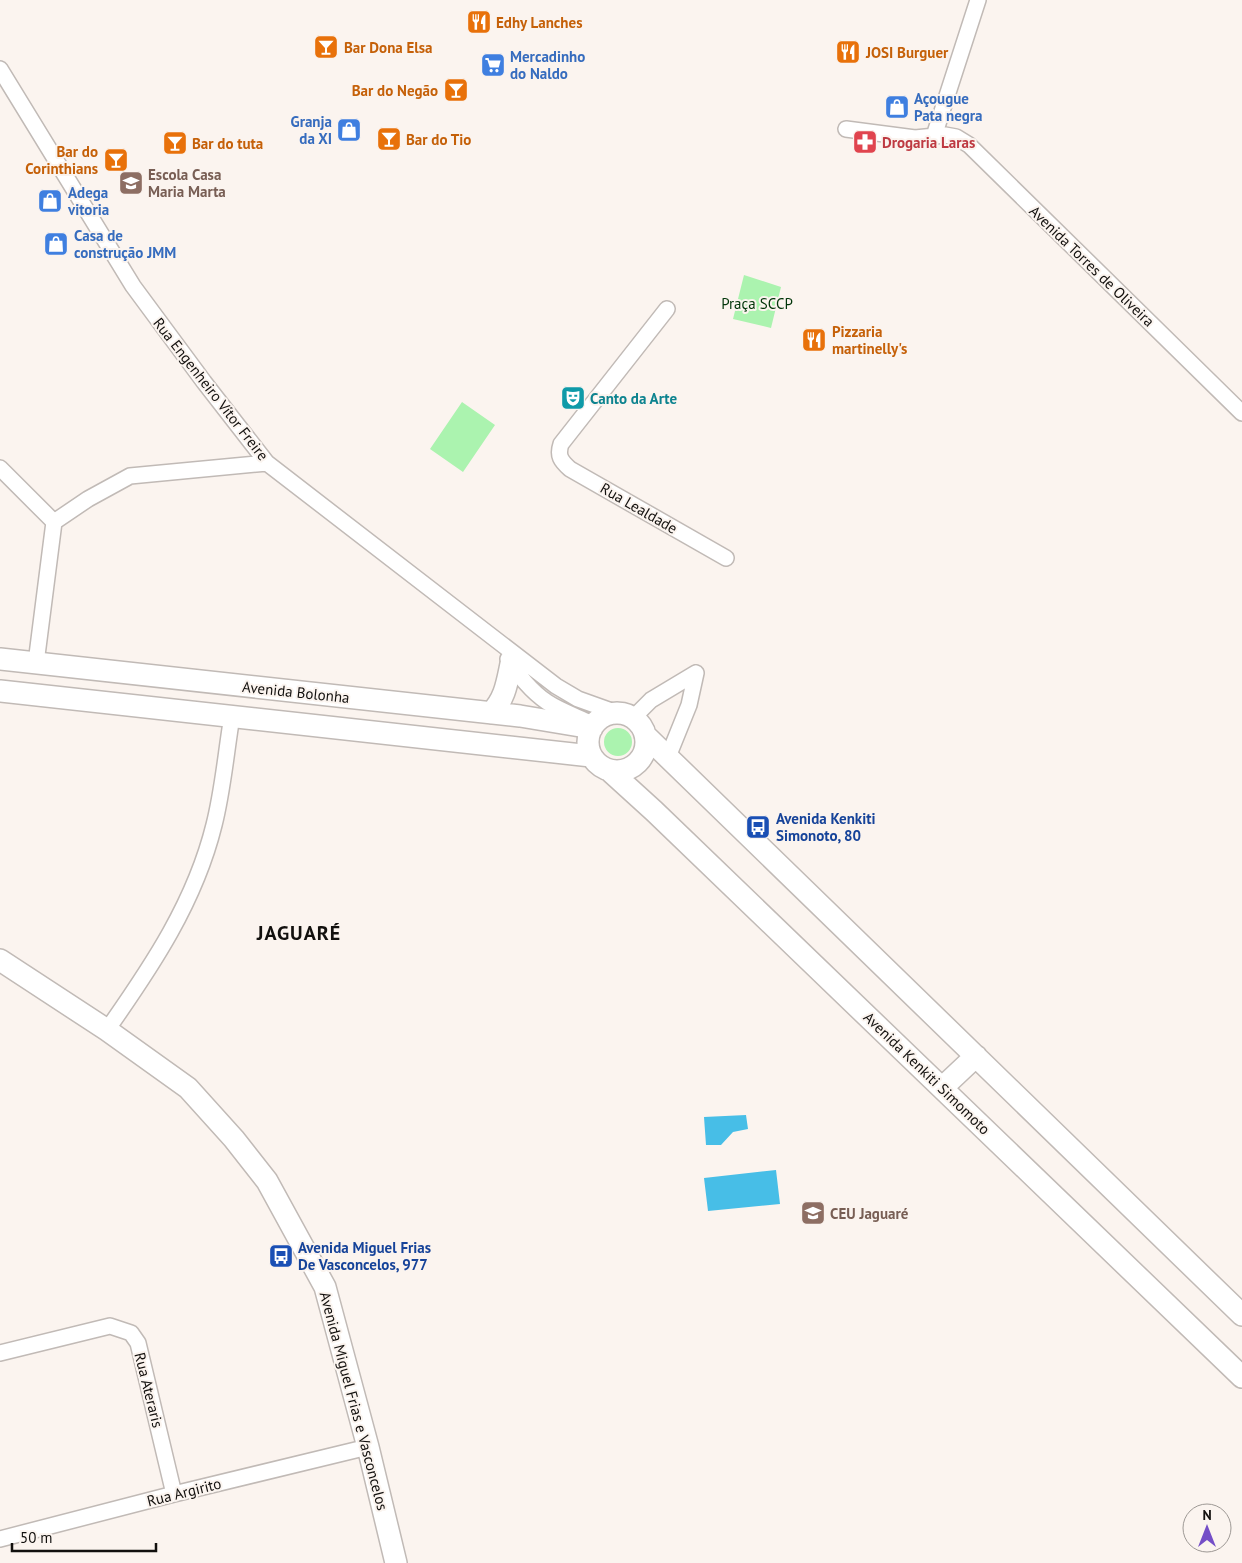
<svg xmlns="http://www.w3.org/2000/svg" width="1242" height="1563" font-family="'PT Sans',sans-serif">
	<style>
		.green { fill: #abf3af }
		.water { fill: #47bee7 }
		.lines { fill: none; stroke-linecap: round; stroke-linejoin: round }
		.street-casing { stroke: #c1bab6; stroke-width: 18 }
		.secondary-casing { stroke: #c1bab6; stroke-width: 24 }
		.street { stroke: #fff; stroke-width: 15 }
		.secondary { stroke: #fff; stroke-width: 21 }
		.labels { text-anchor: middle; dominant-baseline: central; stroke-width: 4; stroke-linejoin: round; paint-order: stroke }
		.food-label { font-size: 15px; font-weight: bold; fill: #c56008; stroke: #fbf4ef; text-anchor: start }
		.shop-label { font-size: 15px; font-weight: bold; fill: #366cbe; stroke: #fbf4ef; text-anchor: start }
		.health-label { font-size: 15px; font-weight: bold; fill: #be3a42; stroke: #fbf4ef; text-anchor: start }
		.education-label { font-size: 15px; font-weight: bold; fill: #785e54; stroke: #fbf4ef; text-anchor: start }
		.street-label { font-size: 15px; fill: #12100e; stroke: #fbf4ef }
		.park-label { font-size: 15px; fill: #003509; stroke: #fbf4ef }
		.culture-label { font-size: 15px; font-weight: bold; fill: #0d838f; stroke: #fbf4ef; text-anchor: start }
		.transit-label { font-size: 15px; font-weight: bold; fill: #164399; stroke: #fbf4ef; text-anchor: start }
		.district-label { font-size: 20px; font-weight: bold; letter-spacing: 1px; fill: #12100e; stroke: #fbf4ef }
	</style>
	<rect width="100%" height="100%" fill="#fbf4ef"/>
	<!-- green -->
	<path class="green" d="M744 275 781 287 771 328 733 319Z
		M462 402 495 425 463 472 430 449Z
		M604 742a14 14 0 1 1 28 0a14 14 0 1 1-28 0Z"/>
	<!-- water -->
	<path class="water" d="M746 1115 748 1129 733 1132 721 1145H706L704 1117Z
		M776 1170 780 1204 708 1211 704 1178Z"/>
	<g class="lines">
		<defs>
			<path id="street" d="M0 69 133 286 204 382 267 463 556 686 578 699 620 714
				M846 129 915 138 945 135 956 137 969 145 1242 413
				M934 136 978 0
				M667 309 561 444C557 456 561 461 570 469L726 558
				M0 468 54 522
				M508 659C517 674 532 692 547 702 559 710 573 715 586 721
				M36 663 54 522 88 499 130 476 267 463
				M633 718 651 700 696 673
				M668 757 689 705 696 673
				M107 1030C152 966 195 902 214 825 223 790 226 752 232 716
				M0 1353 110 1326 131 1333 138 1343 174 1494
				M0 1539 174 1494 368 1447"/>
			<path id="secondary" d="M0 659 520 716 592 728
				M0 691 591 756
				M491 713C505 699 507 683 511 664
				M588 742a29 29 0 1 1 58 0a29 29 0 1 1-58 0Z
				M645 735 1242 1315
				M610 771 654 811 1242 1377
				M0 960 107 1030 188 1088 234 1139 267 1181 325 1287 368 1447 396 1563
				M942 1088 976 1056"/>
		</defs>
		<!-- street casing -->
		<use href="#street" class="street-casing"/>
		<!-- secondary casing -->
		<use href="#secondary" class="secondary-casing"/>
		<!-- street -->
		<use href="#street" class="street"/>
		<!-- secondary -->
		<use href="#secondary" class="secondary"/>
	</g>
	<!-- icons -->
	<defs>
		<symbol id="restaurant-square" viewBox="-11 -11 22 22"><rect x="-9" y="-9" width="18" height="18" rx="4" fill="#e8710a" stroke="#fbf4ef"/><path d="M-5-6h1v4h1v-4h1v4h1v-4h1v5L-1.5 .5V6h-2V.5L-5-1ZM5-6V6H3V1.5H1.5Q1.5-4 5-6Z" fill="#fff"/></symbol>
		<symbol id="bar-square" viewBox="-11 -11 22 22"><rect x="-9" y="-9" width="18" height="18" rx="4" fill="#e8710a" stroke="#fbf4ef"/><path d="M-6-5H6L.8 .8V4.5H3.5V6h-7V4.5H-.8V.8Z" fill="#fff"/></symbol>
		<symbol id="supermarket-square" viewBox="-11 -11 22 22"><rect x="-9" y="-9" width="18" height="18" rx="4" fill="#3f7fe0" stroke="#fbf4ef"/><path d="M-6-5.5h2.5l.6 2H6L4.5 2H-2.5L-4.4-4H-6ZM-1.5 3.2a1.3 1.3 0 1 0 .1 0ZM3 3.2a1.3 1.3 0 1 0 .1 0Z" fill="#fff"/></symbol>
		<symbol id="shop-square" viewBox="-11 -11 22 22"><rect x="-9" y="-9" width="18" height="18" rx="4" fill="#3f7fe0" stroke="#fbf4ef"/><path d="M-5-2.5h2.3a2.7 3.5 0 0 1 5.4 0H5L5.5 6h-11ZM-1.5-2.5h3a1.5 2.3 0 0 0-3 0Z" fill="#fff"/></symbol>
		<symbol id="pharmacy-square" viewBox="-11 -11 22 22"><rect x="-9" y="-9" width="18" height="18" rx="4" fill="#e0444e" stroke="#fbf4ef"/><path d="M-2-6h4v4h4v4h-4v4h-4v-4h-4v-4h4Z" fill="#fff"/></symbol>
		<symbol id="school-square" viewBox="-11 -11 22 22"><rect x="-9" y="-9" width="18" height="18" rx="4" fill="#8d6e63" stroke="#fbf4ef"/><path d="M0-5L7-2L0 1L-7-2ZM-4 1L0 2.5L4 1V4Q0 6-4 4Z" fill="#fff"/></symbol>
		<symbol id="theatre-square" viewBox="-11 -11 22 22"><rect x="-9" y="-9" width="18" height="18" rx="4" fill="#0f9aa8" stroke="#fbf4ef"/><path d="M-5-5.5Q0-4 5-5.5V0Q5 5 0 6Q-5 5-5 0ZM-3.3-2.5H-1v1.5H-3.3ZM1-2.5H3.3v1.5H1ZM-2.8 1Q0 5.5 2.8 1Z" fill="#fff"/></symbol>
		<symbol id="bus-square" viewBox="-11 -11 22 22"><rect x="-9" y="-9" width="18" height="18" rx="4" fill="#1a4fb4" stroke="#fbf4ef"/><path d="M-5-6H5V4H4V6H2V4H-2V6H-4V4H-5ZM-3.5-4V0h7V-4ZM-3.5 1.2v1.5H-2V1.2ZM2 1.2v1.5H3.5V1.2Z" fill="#fff"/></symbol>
	</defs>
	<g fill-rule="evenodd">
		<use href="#restaurant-square" x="465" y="8" width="28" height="28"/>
		<use href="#bar-square" x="312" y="33" width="28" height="28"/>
		<use href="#restaurant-square" x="834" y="38" width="28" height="28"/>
		<use href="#supermarket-square" x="479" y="51" width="28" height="28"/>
		<use href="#bar-square" x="442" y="76" width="28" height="28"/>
		<use href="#shop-square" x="883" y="93" width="28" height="28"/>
		<use href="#shop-square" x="335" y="116" width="28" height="28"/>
		<use href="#bar-square" x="375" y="125" width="28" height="28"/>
		<use href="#pharmacy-square" x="851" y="128" width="28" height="28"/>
		<use href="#bar-square" x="161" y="129" width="28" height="28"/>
		<use href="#bar-square" x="102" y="146" width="28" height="28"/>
		<use href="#school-square" x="117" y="169" width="28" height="28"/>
		<use href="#shop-square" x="36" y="187" width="28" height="28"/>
		<use href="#shop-square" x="42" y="230" width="28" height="28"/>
		<use href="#restaurant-square" x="800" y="326" width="28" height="28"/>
		<use href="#theatre-square" x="559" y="384" width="28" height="28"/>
		<use href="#bus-square" x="744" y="813" width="28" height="28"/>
		<use href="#school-square" x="799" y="1199" width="28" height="28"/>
		<use href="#bus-square" x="267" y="1242" width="28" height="28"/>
	</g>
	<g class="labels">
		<!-- food labels -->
		<g class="food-label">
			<text x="496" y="22">Edhy Lanches</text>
			<text x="344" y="47">Bar Dona Elsa</text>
			<text x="866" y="52">JOSI Burguer</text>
			<text x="438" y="90" text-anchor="end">Bar do Negão</text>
			<text x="406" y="139">Bar do Tio</text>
			<text x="192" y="143">Bar do tuta</text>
			<text x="98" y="151" text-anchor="end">Bar do<tspan x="98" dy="17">Corinthians</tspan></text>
			<text x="832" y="331">Pizzaria<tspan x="832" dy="17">martinelly's</tspan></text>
		</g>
		<!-- shop labels -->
		<g class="shop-label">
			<text x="510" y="56">Mercadinho<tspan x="510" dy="17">do Naldo</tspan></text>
			<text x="914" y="98">Açougue<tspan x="914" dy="17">Pata negra</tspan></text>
			<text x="332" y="121" text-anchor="end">Granja<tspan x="332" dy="17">da XI</tspan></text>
			<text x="68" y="192">Adega<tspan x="68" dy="17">vitoria</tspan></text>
			<text x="74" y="235">Casa de<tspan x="74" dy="17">construção JMM</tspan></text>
		</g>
		<!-- health labels -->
		<g class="health-label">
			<text x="882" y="142">Drogaria Laras</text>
		</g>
		<!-- education labels -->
		<g class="education-label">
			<text x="148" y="174">Escola Casa<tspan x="148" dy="17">Maria Marta</tspan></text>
			<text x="830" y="1213">CEU Jaguaré</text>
		</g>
		<!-- street labels -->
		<g class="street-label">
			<text transform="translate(1092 266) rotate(44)">Avenida Torres de Oliveira</text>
			<text transform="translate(211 389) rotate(52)">Rua Engenheiro Vítor Freire</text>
			<text transform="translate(639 508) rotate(30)">Rua Lealdade</text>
			<text transform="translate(296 692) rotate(6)">Avenida Bolonha</text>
			<text transform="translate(927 1073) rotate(44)">Avenida Kenkiti Simomoto</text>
			<text transform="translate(149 1390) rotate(76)">Rua Ateraris</text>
			<text transform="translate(354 1401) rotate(75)">Avenida Miguel Frias e Vasconcelos</text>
			<text transform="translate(184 1492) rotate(-14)">Rua Argirito</text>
		</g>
		<!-- park labels -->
		<g class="park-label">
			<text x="757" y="303">Praça SCCP</text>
		</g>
		<!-- culture labels -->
		<g class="culture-label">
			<text x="590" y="398">Canto da Arte</text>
		</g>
		<!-- transit labels -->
		<g class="transit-label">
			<text x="776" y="818">Avenida Kenkiti<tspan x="776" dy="17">Simonoto, 80</tspan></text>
			<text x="298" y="1247">Avenida Miguel Frias<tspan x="298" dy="17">De Vasconcelos, 977</tspan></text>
		</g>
		<!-- district labels -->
		<g class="district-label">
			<text x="299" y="933">JAGUARÉ</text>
		</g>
	</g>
	<!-- north arrow -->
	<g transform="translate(1207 1528)"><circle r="24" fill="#fbf4ef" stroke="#9e9995"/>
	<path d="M0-4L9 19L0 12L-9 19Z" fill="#744ec7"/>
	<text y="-8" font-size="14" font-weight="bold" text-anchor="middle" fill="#12100e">N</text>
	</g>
	<!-- scale -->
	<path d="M12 1543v8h144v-8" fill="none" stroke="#12100e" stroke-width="2.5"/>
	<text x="20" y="1543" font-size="15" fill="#12100e" stroke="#fbf4ef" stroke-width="4" paint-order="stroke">50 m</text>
</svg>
